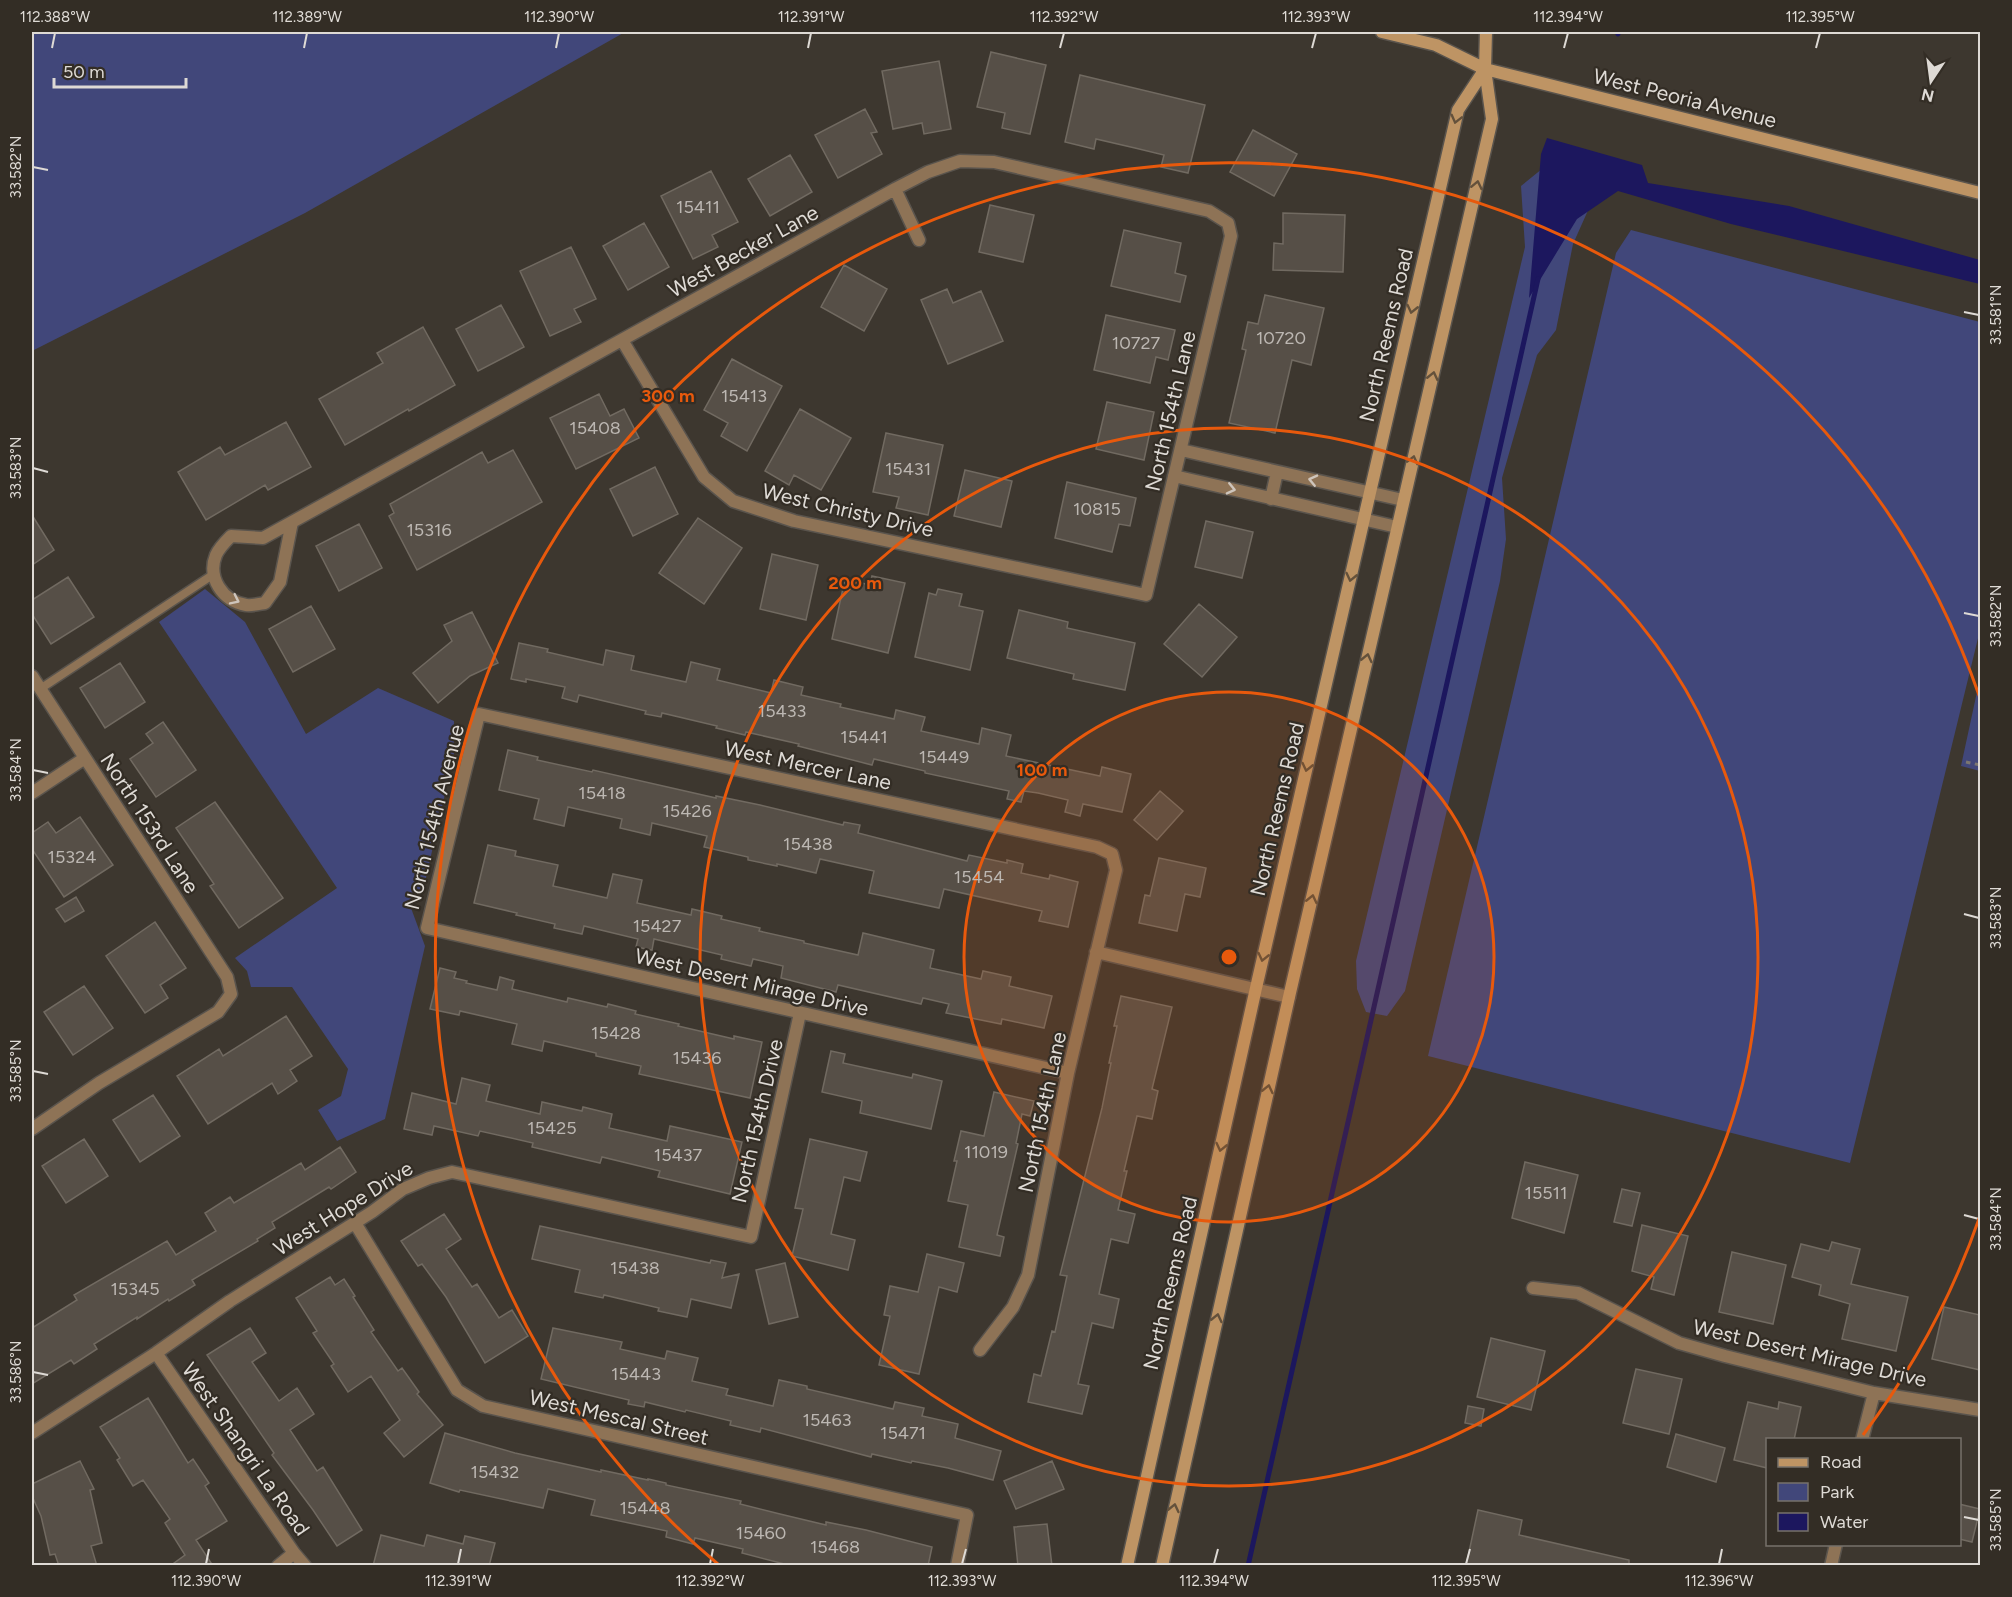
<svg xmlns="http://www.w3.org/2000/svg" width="2012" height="1597" font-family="Figtree,sans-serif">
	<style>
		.green { fill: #41477a }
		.water { fill: #1c175e }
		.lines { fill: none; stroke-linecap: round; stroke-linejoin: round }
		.stream { stroke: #1c175e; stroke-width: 5 }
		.building { fill: #564f47; stroke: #716a61; stroke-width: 1.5 }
		.service-casing { stroke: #5a544d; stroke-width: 11 }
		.minor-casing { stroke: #5a544d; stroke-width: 15 }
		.secondary-casing { stroke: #5a544d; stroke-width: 15 }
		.path { stroke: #7c7770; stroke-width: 3; stroke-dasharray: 4.5 4.5; stroke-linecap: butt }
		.service { stroke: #8e7356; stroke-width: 8 }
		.minor { stroke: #8e7356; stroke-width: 12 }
		.secondary { stroke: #be9464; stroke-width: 12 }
		.oneway { stroke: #64513b }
		.oneway2 { stroke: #cec5bc }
		.ticks { fill: none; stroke: #dedad5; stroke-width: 2 }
		.ring { fill: none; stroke: #e8590c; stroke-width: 3 }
		.labels { text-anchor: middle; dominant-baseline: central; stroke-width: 4.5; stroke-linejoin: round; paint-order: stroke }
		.number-label { font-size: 18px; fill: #bcb7b2 }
		.street-label { font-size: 21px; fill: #dedad5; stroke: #332d25 }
		.centre { fill: #e8590c; stroke: #332d25; stroke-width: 3 }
		.ring-label { font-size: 18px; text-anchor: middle; font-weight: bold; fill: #e8590c; stroke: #332d25; stroke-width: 4.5; stroke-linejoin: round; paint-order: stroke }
		.neatline { fill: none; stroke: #dedad5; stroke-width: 2 }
		.ticks-label { font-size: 15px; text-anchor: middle; fill: #dedad5 }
	</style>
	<rect width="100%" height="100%" fill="#3d372f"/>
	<!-- green -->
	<path class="green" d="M32 32H625L305 213 32 351Z
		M1553 160 1598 188 1573 244 1556 330 1537 355 1502 478 1506 539 1500 581 1405 991 1387 1016 1366 1012 1357 989 1356 961 1525 247 1521 186Z
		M1631 230 1980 322V630L1850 1163 1428 1056 1616 253Z
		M205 589 245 622 306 734 378 688 454 721V754L425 882 411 908 425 946 385 1119 337 1141 318 1110 341 1096 348 1069 292 987H251L247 971 235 958 337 888 159 622Z
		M1980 678V771L1961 766Z"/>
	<!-- water -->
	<path class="water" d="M1547 138 1642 165 1648 183 1789 206 1980 260V284L1731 224 1618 191 1577 219 1529 298 1541 154Z"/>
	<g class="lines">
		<!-- stream -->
		<path class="stream" d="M1618 34 1619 32
			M1248 1566 1538 279"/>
	</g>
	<!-- building -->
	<path class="building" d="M991 52 1046 65 1030 134 1002 128 1005 113 977 107Z
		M939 61 951 129 924 134 922 123 893 129 882 71Z
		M1080 75 1205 105 1188 173 1161 167 1164 155 1135 148 1096 139 1094 149 1065 142Z
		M865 109 877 132 871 133 882 154 838 178 815 135Z
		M1253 130 1297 154 1274 196 1230 172Z
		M790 155 812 192 770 216 748 179Z
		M711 171 738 222 712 235 718 247 693 259 661 196Z
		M990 205 1034 215 1023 262 979 252Z
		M1283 213 1345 215 1343 272 1273 270 1274 243 1283 244Z
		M644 223 669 267 628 290 603 246Z
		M1124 230 1181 243 1175 273 1186 276 1180 302 1111 286Z
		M571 247 596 299 574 309 581 322 550 336 520 271Z
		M844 265 887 289 864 331 821 307Z
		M947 289 953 303 981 291 1003 341 948 364 921 300Z
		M1265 295 1324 308 1311 365 1292 360 1275 433 1229 423 1246 350 1242 349 1248 322 1258 324Z
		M501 305 524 347 478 371 456 329Z
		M1106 315 1175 330 1168 360 1156 357 1150 383 1094 370Z
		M423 327 455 385 409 411 408 409 345 445 319 399 383 363 377 353Z
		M732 359 782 386 747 451 721 436 728 423 704 410Z
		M599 394 610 416 624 409 639 438 576 469 550 418Z
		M1107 402 1154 412 1144 460 1096 449Z
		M800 409 851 438 821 490 794 475 789 485 765 471Z
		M286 422 311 467 268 490 265 485 206 520 178 472 220 447 225 455Z
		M886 433 943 445 928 515 896 508 899 497 873 492Z
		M513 450 542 502 417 570 389 516 394 513 390 504 482 452 488 463Z
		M655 467 678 514 633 536 610 489Z
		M965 470 1012 481 1001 527 954 516Z
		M1067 482 1136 498 1130 526 1119 524 1112 552 1055 538Z
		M32 515 54 550 32 565Z
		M698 518 742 548 704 604 659 573Z
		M1206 521 1253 532 1242 578 1195 567Z
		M359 524 382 568 339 591 316 546Z
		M772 554 818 565 806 620 760 609Z
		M872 576 905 583 888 653 832 639 845 579 870 585Z
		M68 577 94 617 51 644 32 614V600Z
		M938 589 962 594 959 606 983 611 970 670 915 657 929 593 936 595Z
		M1199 604 1237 637 1202 677 1164 644Z
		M311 606 335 649 293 672 269 629Z
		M1019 610 1068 622 1067 628 1135 643 1125 690 1073 679 1074 674 1007 658Z
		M472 612 498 663 470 676 438 703 413 673 452 641 444 625Z
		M519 643 548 649 547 652 603 665 606 650 634 656 631 670 686 682 691 662 720 669 717 680 771 693 774 680 803 687 801 695 841 704 840 707 894 719 896 710 925 717 921 731 979 744 982 728 1011 735 1006 756 1100 776 1102 767 1131 774 1122 812 1083 804 1080 816 1065 812 1068 800 1038 793 1024 791 1021 802 1007 799 1009 791 925 773V771L874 759 872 765 798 746 799 744 746 732 745 735 716 728 717 726 662 713 661 717 645 714 646 711 579 695 577 702 562 698 565 687 526 679V682L511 679Z
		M120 663 145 702 105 728 80 688Z
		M163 722 196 770 156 797 130 759 153 743 146 734Z
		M508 750 538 757 537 760 592 772 593 770 716 798V796L760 805 843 825 844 822 860 825 858 833 967 861 969 855 1007 863V860L1023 864 1021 873 1049 879 1050 875 1078 882 1068 927 1039 921 1042 911 944 889 939 908 869 893 874 871 820 859 816 873 777 864V866L748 860V857L704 847 707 836 652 823 650 835 620 828 622 819 568 807 564 826 534 819 539 799 499 790Z
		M1160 791 1183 811 1157 840 1134 820Z
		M215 802 283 898 239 928 210 886 214 884 176 828Z
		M80 817 113 865 64 897 32 849V833L48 822 56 833Z
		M488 845 516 851 515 856 558 865 553 886 607 898 613 874 642 880 637 903 691 915 692 909 722 916 721 919 760 928 759 931 804 941V943L858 955 863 933 934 950 930 968 981 979 983 971 1011 977 1009 986 1052 996 1044 1028 1002 1019 1001 1024 946 1013 949 1004 923 998 921 1004 838 985 836 992 781 978 783 966 753 959 751 966 721 959 722 955 654 939 652 950 636 947 638 939 584 926 582 934 554 928 555 924 516 915 517 913 474 903Z
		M1159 858 1206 868 1200 897 1185 894 1177 931 1139 923 1145 895 1150 896Z
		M76 897 84 911 65 922 56 909Z
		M155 922 186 968 160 985 168 998 145 1013 106 956Z
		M440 968 456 972 454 978 467 981 466 983 497 990 500 977 514 981 512 989 567 1002 568 998 607 1007 608 1004 636 1011 635 1014 679 1024 678 1026 734 1039V1036L762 1042 750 1098 639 1074 641 1066 596 1056V1053L544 1041 542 1051 512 1044 517 1024 460 1011 459 1015 430 1009Z
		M84 986 113 1028 73 1055 44 1012Z
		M1121 996 1172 1007 1152 1089 1158 1091 1152 1119 1137 1116 1124 1171H1127L1118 1210 1135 1214 1128 1243 1111 1239 1099 1294 1119 1299 1113 1328 1092 1323 1078 1384 1089 1386 1082 1414 1028 1402 1034 1374 1041 1376 1052 1331 1055 1332 1067 1276 1060 1275 1102 1108 1111 1063H1109L1117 1026H1114Z
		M286 1016 312 1056 290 1070 297 1081 278 1094 272 1083 208 1124 177 1076 219 1049 223 1056Z
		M831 1051 845 1054 843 1063 912 1078 913 1074 942 1081 931 1129 860 1113 862 1101 822 1092Z
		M462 1078 490 1085 486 1101 540 1114 542 1102 582 1111 583 1107 612 1114 609 1128 667 1141 670 1126 742 1142 730 1194 658 1177 660 1171 602 1157 600 1163 532 1147 533 1143 480 1131 478 1136 434 1126 432 1135 404 1129 412 1093 456 1104Z
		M994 1092 1034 1101 1030 1116 1022 1114 1016 1143 1018 1144 997 1235 1004 1237 1000 1256 959 1247 968 1205 948 1201 957 1161H954L961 1131 984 1136Z
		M153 1095 180 1136 140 1162 113 1120Z
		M84 1139 108 1176 66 1203 42 1166Z
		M810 1139 867 1152 860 1181 844 1177 831 1234 855 1240 848 1270 792 1256 803 1209 795 1208Z
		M340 1147 356 1172 331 1189 329 1187 272 1222 275 1228 257 1239 258 1241 192 1280 195 1285 169 1301 168 1299 137 1319V1317L94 1344 97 1349 74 1364 71 1360 32 1384V1328L77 1300 74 1295 167 1241 176 1255 216 1231 205 1213 230 1197 234 1203 301 1163 305 1170Z
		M1525 1162 1578 1175 1564 1233 1512 1218Z
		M1622 1189 1640 1193 1632 1226 1614 1222Z
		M444 1214 461 1239 446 1249 472 1287 477 1284 499 1318 512 1310 528 1336 485 1363 446 1297 422 1264 418 1266 401 1241Z
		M1642 1225 1688 1236 1674 1295 1651 1289 1654 1277 1632 1271Z
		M540 1226 710 1263 711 1260 726 1263 722 1278 739 1274 731 1308 691 1299 687 1317 658 1311 659 1308 604 1295 603 1298 575 1292 580 1270 532 1259Z
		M1832 1242 1860 1249 1851 1284 1908 1297 1896 1351 1842 1339 1850 1304 1819 1295 1821 1285 1792 1277 1801 1244 1829 1251Z
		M1732 1252 1786 1265 1773 1324 1719 1312Z
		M927 1254 964 1263 957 1292 939 1287 919 1374 879 1365 890 1316 884 1315 890 1286 918 1292Z
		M785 1263 798 1317 769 1324 756 1270Z
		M330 1277 335 1285 344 1279 355 1296 353 1297 374 1330 371 1332 398 1371 402 1368 419 1392 417 1394 443 1425 404 1457 384 1433 400 1420 371 1376 348 1392 331 1366 334 1364 313 1333 317 1331 296 1298Z
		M1944 1307 1980 1315V1370L1932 1359Z
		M250 1328 266 1353 252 1362 279 1401 297 1388 314 1414 290 1430 317 1471 323 1467 362 1530 337 1546 313 1510 272 1455 274 1453 207 1355Z
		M553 1328 622 1342 620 1349 665 1359 667 1351 698 1358 692 1381 728 1389 726 1395 773 1406 779 1380 807 1386V1389L893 1409 895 1402 924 1408 922 1416 958 1424 955 1438 1001 1451 993 1480 948 1468 912 1461 911 1463 872 1454 871 1457 761 1428 760 1432 730 1425 731 1421 686 1410 685 1412 645 1402 644 1407 628 1404 629 1400 541 1379Z
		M1491 1338 1545 1351 1531 1410 1477 1397Z
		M1636 1369 1682 1379 1669 1434 1623 1423Z
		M148 1398 188 1463 193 1459 209 1483 205 1486 227 1521 196 1540 213 1566H170L185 1555 165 1523 170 1519 143 1480 133 1486 117 1460 120 1458 100 1427Z
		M1748 1402 1778 1409 1779 1402 1801 1407 1794 1440H1767V1468L1734 1460Z
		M1468 1406 1484 1409 1481 1426 1465 1423Z
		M445 1433 515 1453 601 1472V1470L648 1480V1479L666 1483V1485L741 1501 740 1504 780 1514 826 1525V1522L866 1530 932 1547 928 1566H792L742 1553 743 1549 695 1538 693 1544 666 1537 667 1531 591 1515 595 1500 548 1489 543 1508 460 1490 459 1492 430 1483Z
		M1676 1434 1725 1448 1716 1482 1667 1467Z
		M80 1461 94 1489 90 1490 102 1543 91 1546 97 1566H59L55 1554 50 1555 41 1516 32 1496V1484Z
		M1052 1461 1064 1489 1016 1509 1004 1481Z
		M1959 1504 1980 1509 1972 1542 1959 1539Z
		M1478 1510 1522 1520 1519 1535 1629 1560V1566H1466Z
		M1047 1524 1052 1566H1018L1014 1527Z
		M381 1535 424 1546 427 1535 463 1544 465 1536 495 1543 489 1566H373Z"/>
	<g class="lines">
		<defs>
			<path id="service" d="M40 689 214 574"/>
			<path id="minor" d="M895 189 919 240
				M1181 450 1403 500
				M1174 476 1397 527
				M1271 499 1277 472
				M292 522 280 582 265 603C259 604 251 606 246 605 222 601 207 577 216 555 219 548 226 541 231 536L263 538 292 522 895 189 928 172 960 161 994 162 1209 211 1228 223 1231 236 1146 595 794 521 733 501 704 477 622 340
				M32 676 227 977 231 994 218 1012 99 1083 32 1129
				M32 793 85 758
				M1096 952 1289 997
				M355 1223 457 1390 483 1406 967 1515 957 1566
				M1533 1288 1578 1293 1679 1343 1725 1356 1874 1393 1980 1410
				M980 1350 1013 1307 1028 1275 1068 1073 1116 870 1112 854 1097 847 479 714 427 928 1068 1073
				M156 1353 294 1553 305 1566
				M32 1433 156 1353 230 1301 372 1212 403 1189 429 1178 452 1172 751 1237 800 1013
				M1862 1440 1874 1393
				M278 1566 294 1553
				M1831 1566 1836 1544"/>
			<path id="secondary" d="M1382 32 1436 45 1485 69 1980 193
				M1127 1566 1256 988 1458 110 1485 69
				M1162 1566 1289 997 1492 119 1485 69 1486 32"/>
		</defs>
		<!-- service casing -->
		<use href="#service" class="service-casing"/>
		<!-- minor casing -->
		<use href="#minor" class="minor-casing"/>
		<!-- secondary casing -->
		<use href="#secondary" class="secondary-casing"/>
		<!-- path -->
		<path class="path" d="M1966 762 1980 765"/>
		<!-- service -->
		<use href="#service" class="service"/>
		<!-- minor -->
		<use href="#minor" class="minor"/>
		<!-- secondary -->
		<use href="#secondary" class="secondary"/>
	</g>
	<!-- one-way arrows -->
	<defs><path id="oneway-chevron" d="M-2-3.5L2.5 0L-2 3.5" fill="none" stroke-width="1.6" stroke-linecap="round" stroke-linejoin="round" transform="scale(1.5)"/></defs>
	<g class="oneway">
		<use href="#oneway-chevron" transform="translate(1456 119) rotate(104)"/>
		<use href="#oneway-chevron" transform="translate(1477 185) rotate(-78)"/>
		<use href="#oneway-chevron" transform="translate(1412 309) rotate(103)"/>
		<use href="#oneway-chevron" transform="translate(1433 376) rotate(-77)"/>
		<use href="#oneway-chevron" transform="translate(1413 460) rotate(-76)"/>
		<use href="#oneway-chevron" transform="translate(1351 577) rotate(103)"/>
		<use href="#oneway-chevron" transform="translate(1367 658) rotate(-77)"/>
		<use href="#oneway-chevron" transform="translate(1307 767) rotate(103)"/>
		<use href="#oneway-chevron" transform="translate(1312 899) rotate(-77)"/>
		<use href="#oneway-chevron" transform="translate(1263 957) rotate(103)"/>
		<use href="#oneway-chevron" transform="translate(1268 1089) rotate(-77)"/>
		<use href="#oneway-chevron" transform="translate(1221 1147) rotate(103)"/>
		<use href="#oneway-chevron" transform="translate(1217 1318) rotate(-77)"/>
		<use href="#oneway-chevron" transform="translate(1174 1508) rotate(-77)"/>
	</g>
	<g class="oneway2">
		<use href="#oneway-chevron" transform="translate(1313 480) rotate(-167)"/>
		<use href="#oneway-chevron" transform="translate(1231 489) rotate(13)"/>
		<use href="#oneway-chevron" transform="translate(235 600) rotate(26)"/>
	</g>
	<!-- ticks -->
	<path class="ticks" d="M52 48 55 33M304 48 307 33M556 48 559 33M808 48 811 33M1060 48 1064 33M1312 48 1316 33M1564 48 1568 33M1816 48 1820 33M33 167 48 170M1964 312 1979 315M33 468 48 472M1964 613 1979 616M33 770 48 773M1964 914 1979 918M33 1071 48 1074M1964 1215 1979 1219M33 1372 48 1375M1964 1517 1979 1520M206 1564 209 1549M458 1564 461 1549M710 1564 713 1549M962 1564 966 1549M1214 1564 1218 1549M1466 1564 1470 1549M1719 1564 1722 1549"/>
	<!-- distance rings -->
	<circle cx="1229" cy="957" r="265" fill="#e8590c" fill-opacity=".12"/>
	<g class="ring">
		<circle cx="1229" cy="957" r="265"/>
		<circle cx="1229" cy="957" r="529"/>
		<path d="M1980 1216A794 794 0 0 1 1863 1435M719 1565A794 794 0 1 1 1980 698"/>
	</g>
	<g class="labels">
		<!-- number labels -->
		<g class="number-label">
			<text x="698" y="207">15411</text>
			<text x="1281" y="338">10720</text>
			<text x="1136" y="343">10727</text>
			<text x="744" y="396">15413</text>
			<text x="595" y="428">15408</text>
			<text x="908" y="469">15431</text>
			<text x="1097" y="509">10815</text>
			<text x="429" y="530">15316</text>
			<text x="782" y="711">15433</text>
			<text x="864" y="737">15441</text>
			<text x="944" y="757">15449</text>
			<text x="602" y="793">15418</text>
			<text x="687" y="811">15426</text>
			<text x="808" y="844">15438</text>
			<text x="72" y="857">15324</text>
			<text x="979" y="877">15454</text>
			<text x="657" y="926">15427</text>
			<text x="616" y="1033">15428</text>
			<text x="697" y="1058">15436</text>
			<text x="552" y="1128">15425</text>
			<text x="986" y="1152">11019</text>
			<text x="678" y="1155">15437</text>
			<text x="1546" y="1193">15511</text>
			<text x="635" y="1268">15438</text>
			<text x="135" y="1289">15345</text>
			<text x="636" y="1374">15443</text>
			<text x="827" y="1420">15463</text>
			<text x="903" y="1433">15471</text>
			<text x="495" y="1472">15432</text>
			<text x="645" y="1508">15448</text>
			<text x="761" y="1533">15460</text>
			<text x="835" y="1547">15468</text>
		</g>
		<!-- street labels -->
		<g class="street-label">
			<text transform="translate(1685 98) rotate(14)">West Peoria Avenue</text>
			<text transform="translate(743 251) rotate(-29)">West Becker Lane</text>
			<text transform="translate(1386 335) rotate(-77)">North Reems Road</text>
			<text transform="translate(1170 411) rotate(-77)">North 154th Lane</text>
			<text transform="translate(848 510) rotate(13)">West Christy Drive</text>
			<text transform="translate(808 765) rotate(12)">West Mercer Lane</text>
			<text transform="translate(1277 809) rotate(-77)">North Reems Road</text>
			<text transform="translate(434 817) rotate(-76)">North 154th Avenue</text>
			<text transform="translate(150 823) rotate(57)">North 153rd Lane</text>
			<text transform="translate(752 982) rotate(13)">West Desert Mirage Drive</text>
			<text transform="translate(1042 1112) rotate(-78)">North 154th Lane</text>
			<text transform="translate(757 1121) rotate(-77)">North 154th Drive</text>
			<text transform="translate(343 1208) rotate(-32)">West Hope Drive</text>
			<text transform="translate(1170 1283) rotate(-77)">North Reems Road</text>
			<text transform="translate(1810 1353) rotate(13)">West Desert Mirage Drive</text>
			<text transform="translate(619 1417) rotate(13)">West Mescal Street</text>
			<text transform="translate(246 1449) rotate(55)">West Shangri La Road</text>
		</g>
	</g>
	<circle cx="1229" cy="957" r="9" class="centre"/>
	<g class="ring-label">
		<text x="668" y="402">300 m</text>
		<text x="855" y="589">200 m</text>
		<text x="1042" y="776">100 m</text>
	</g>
	<!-- border -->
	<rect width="2012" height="1597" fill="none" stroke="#332d25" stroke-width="66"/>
	<!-- legend -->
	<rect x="1766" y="1438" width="195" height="108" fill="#332d25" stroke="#77726b" stroke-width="1.5"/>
	<rect x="1778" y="1458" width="30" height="9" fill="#be9464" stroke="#77726b" stroke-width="1.5"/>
	<text x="1820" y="1468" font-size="18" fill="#dedad5">Road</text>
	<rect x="1778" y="1483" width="30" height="18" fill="#41477a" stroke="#77726b" stroke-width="1.5"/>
	<text x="1820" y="1498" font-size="18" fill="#dedad5">Park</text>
	<rect x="1778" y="1513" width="30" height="18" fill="#1c175e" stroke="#77726b" stroke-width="1.5"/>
	<text x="1820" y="1528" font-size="18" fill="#dedad5">Water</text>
	<!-- north arrow -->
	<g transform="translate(1931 81) rotate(193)" stroke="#332d25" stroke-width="4.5" paint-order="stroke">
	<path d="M0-4.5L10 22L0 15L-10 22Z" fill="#dedad5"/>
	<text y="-9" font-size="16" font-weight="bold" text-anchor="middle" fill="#dedad5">N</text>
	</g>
	<!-- scale -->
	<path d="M54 78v9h132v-9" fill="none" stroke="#dedad5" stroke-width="3"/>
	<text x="63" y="78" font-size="18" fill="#dedad5" stroke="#332d25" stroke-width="4.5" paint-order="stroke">50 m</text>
	<rect x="33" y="33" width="1946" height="1531" class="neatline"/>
	<g class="ticks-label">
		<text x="55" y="22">112.388°W</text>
		<text x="307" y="22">112.389°W</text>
		<text x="559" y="22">112.390°W</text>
		<text x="811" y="22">112.391°W</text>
		<text x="1064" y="22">112.392°W</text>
		<text x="1316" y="22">112.393°W</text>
		<text x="1568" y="22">112.394°W</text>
		<text x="1820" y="22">112.395°W</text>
		<text transform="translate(16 167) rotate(-90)" y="5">33.582°N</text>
		<text transform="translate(1996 315) rotate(-90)" y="5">33.581°N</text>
		<text transform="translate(16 468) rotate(-90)" y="5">33.583°N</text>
		<text transform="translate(1996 616) rotate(-90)" y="5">33.582°N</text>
		<text transform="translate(16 770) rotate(-90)" y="5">33.584°N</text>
		<text transform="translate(1996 918) rotate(-90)" y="5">33.583°N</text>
		<text transform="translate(16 1071) rotate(-90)" y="5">33.585°N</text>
		<text transform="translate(1996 1219) rotate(-90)" y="5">33.584°N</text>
		<text transform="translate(16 1372) rotate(-90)" y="5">33.586°N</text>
		<text transform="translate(1996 1520) rotate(-90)" y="5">33.585°N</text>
		<text x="206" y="1586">112.390°W</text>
		<text x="458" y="1586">112.391°W</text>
		<text x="710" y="1586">112.392°W</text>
		<text x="962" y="1586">112.393°W</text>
		<text x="1214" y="1586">112.394°W</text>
		<text x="1466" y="1586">112.395°W</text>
		<text x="1719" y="1586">112.396°W</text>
	</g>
</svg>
